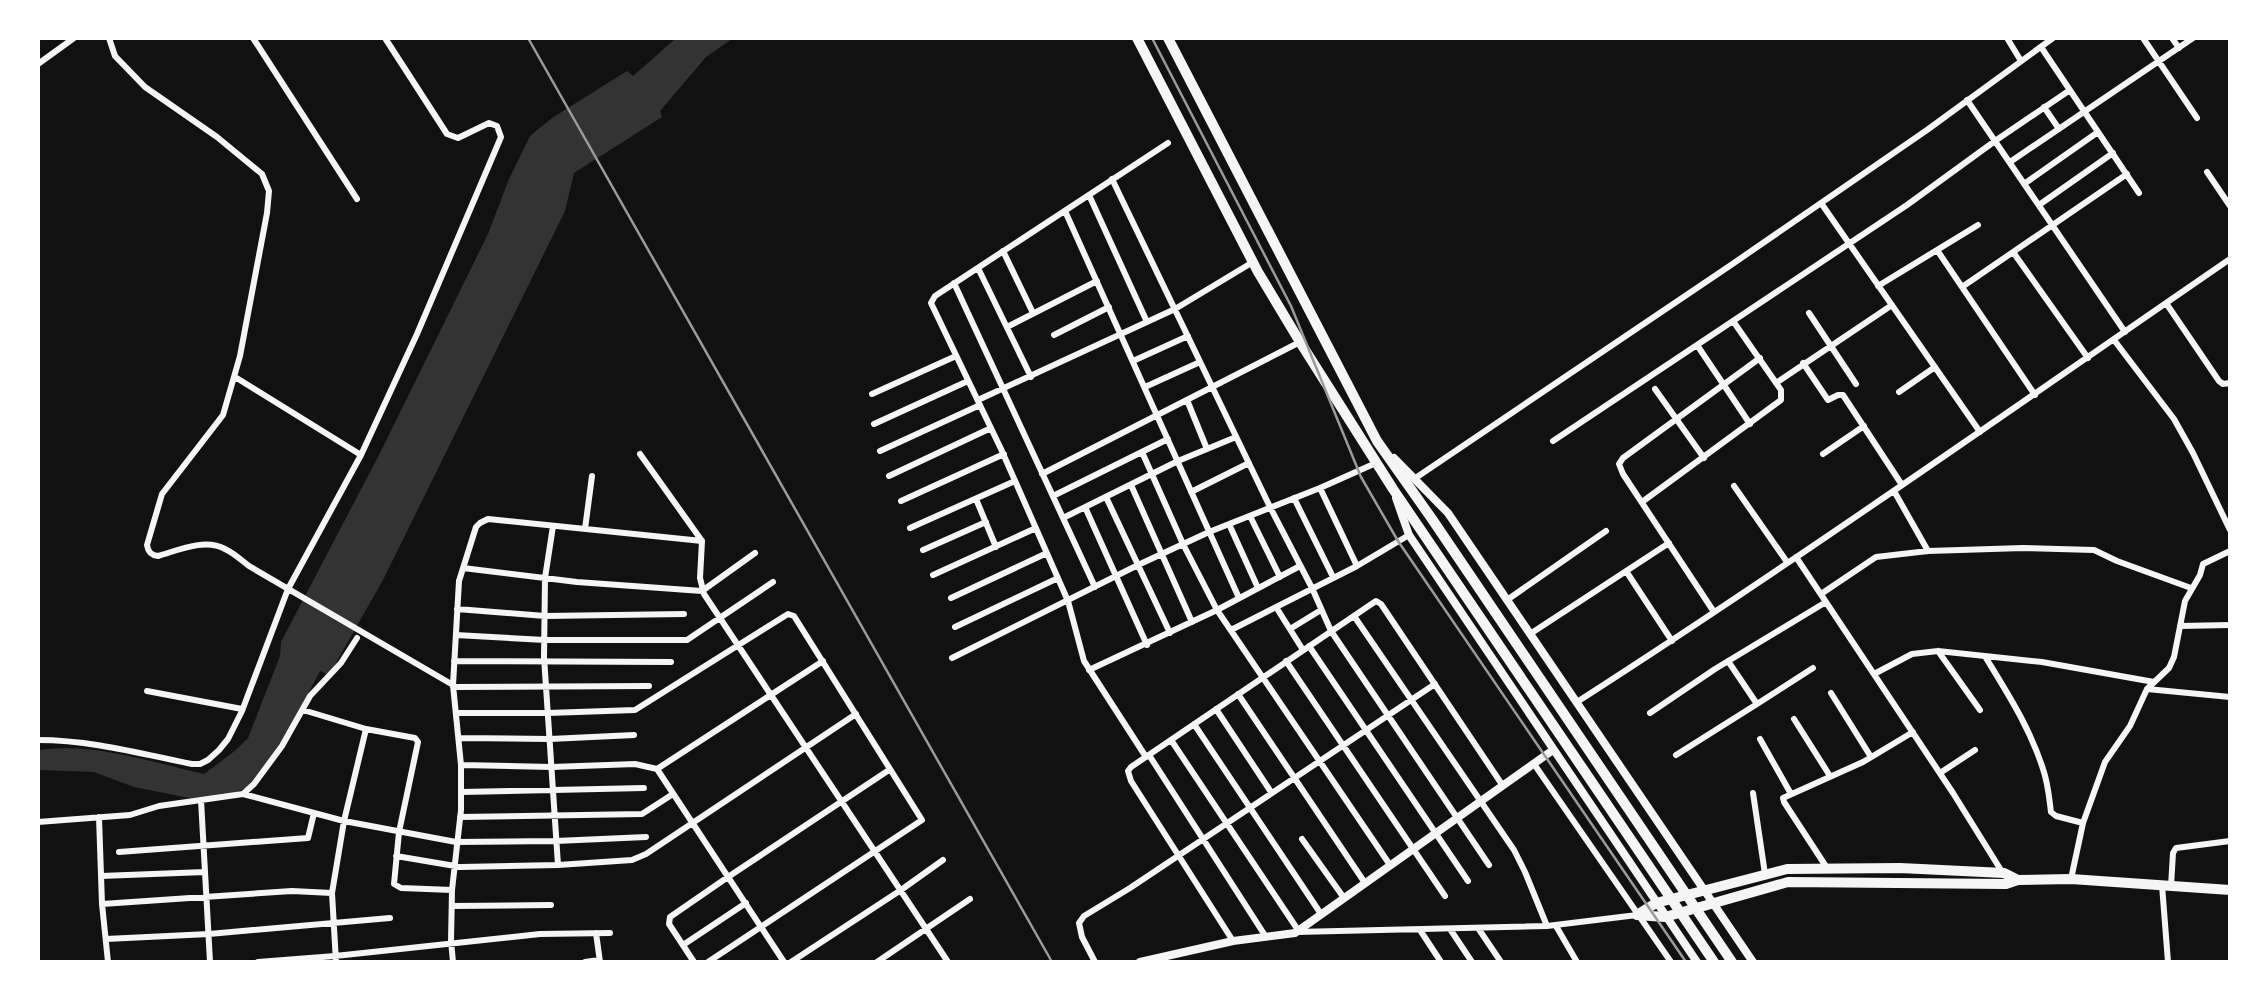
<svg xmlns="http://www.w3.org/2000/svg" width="2268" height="1000" font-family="Cabin,sans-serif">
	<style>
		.water { fill: #333 }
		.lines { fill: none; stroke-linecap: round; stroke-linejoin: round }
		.minor { stroke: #f5f5f5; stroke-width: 6 }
		.tertiary { stroke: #f5f5f5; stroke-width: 8 }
		.primary { stroke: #f5f5f5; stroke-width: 10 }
		.trunk { stroke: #f5f5f5; stroke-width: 10 }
		.rail { stroke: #9a9a9a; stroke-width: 2.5 }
	</style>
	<rect width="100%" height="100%" fill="#111"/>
	<!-- water -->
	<path class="water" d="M675 39H732L706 57 660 111 662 117 574 173 565 211 383 580 329 675 320 671 276 754 250 786 226 797 189 798 134 787 94 772 39 770V750C94 742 151 762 204 774L236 750 248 738 280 656 281 642 379 455 488 234 509 179 530 136 552 118 627 71 633 76Z"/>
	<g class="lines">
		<!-- minor -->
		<path class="minor" d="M109 38 115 56 145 87 217 137 262 174 269 191 267 213 240 356 223 415 162 494 147 545C148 552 151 555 158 556 179 550 205 538 225 549 234 553 241 560 249 566L453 685
			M253 38 357 199
			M2007 38 2021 61
			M2143 38 2197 118
			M2172 38 2179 48
			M2041 47 2139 193
			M38 64 74 38
			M1967 100 2125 332
			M2044 107 2059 129
			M2010 162 2193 38
			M2207 172 2230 206
			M1112 179 1270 507 1312 588 1331 631 1489 865
			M2024 184 2098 132
			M1089 195 1147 322
			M1821 203 1980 432
			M2039 205 2113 153
			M1065 211 1239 598
			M1937 250 2035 395
			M1003 251 1033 313
			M2013 252 2088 358
			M978 268 1031 377
			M954 283 1095 587
			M1878 286 1978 225
			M1962 287 2127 174
			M2166 303 2219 381 2223 384 2230 383
			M1809 313 1856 384
			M1007 327 1097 281
			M1054 335 1109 307
			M2114 340 2174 419 2193 453 2230 530
			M1697 345 1750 424
			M1133 361 1188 336
			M1803 363 1828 400 1838 395H1843L1902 485
			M235 377 361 455
			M1776 383 1892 305
			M1145 387 1200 362
			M1655 389 1704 458
			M1899 392 1935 367
			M872 394 956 356
			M978 400 1175 309 1253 262
			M1187 400 1207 449
			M874 424 968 381
			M1553 441 1907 205 1995 141 2070 90
			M880 451 980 405
			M1142 452 1183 544 1217 610 1390 865
			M640 454 702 541 700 578 704 594 948 962
			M1823 454 1864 426
			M1042 474 1300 342
			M889 476 991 428
			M1414 479 1731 265 1927 130 2053 38
			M1131 485 1192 622
			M1734 486 1787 562
			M1320 488 1357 566
			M1894 491 1928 551
			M1191 492 1249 463
			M1053 496 1168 439
			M1106 497 1170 633
			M1294 498 1333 577
			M976 499 996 547
			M901 501 1004 454
			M1642 502 1781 400V390L1733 321
			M1085 507 1147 645
			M1250 516 1280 577
			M1063 518 1178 461 1236 437
			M1229 524 1258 588
			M553 526 545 578 544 657 558 865
			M910 528 1015 481
			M585 529 592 476
			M923 550 986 522
			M1796 557 1953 793 2004 875
			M463 568 577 582 702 591 755 553
			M1626 571 1672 641
			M933 575 1036 528
			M1821 594 1876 557 1928 551 2023 548 2094 550 2117 561 2191 588
			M951 598 1047 553
			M1507 600 1606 531
			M1276 607 1303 650
			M457 609 545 616 684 614
			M1714 612 1623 474 1619 464 1623 458 1760 358
			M1354 616 1514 850 1525 872 1547 926
			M2180 626 2230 625
			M955 627 1058 578
			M1290 629 1321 610
			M1231 630 1357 566 1409 535
			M1530 634 1669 543
			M456 635 545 640H687L773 582
			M1309 646 1468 881
			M1938 651 1980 710
			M952 658 1138 565 1209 532 1320 488 1376 463
			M1986 658C2008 694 2030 728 2043 769 2048 783 2049 797 2051 812L2056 816 2083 823
			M454 661 671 662
			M1286 661 1445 896
			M1089 670 1217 610 1300 566
			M1874 674 1912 654 1938 651 2042 662 2154 682
			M453 687 649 686
			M2147 689 2230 697
			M147 691 242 709
			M1831 693 1871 757
			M1238 694 1365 883
			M1577 702C1798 560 2013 408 2230 259
			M1757 704 1813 668
			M1216 709 1271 792
			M303 710 366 729 344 821 332 893 336 962
			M456 713H548L635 710 788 614 794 616 922 820 708 962
			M1650 713 1715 669 1826 602
			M1794 719 1830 776
			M1194 724 1321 914
			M366 729 415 738 418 742 399 832 394 884 401 888 452 890
			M459 738 550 739 634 735
			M1760 739 1791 794
			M38 740C91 740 142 754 192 764H200L208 760 219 750 228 739 242 711 288 589 361 455 417 334 501 137 497 126 489 123 458 138 447 134 385 38
			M1171 740 1298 930
			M1149 755 1266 937
			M1676 755 1757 704 1728 661
			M1146 757 1084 661 1068 601 1001 449 931 303 935 296 1168 143
			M1534 764 1671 962
			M461 765 552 767 635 764 657 769
			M1940 773 1975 750
			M461 792 644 788
			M1753 793 1765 874
			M243 794 344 821 456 842 556 841 646 837
			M99 817 102 904 108 962
			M460 817 642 814 673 794
			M38 822 130 815 159 806 201 800
			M1302 839 1344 898
			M119 852 308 838 314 813
			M396 856 461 867 558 865 632 860 646 854 856 714
			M1827 868 1784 802 1783 798 1863 762 1913 732
			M101 876 205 872
			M2071 879 2083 823 2105 762 2130 726 2147 689 2169 668 2174 657 2185 601 2200 575 2203 564 2230 551
			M2162 885 2168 962
			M2171 886 2173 853 2176 848 2230 841
			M102 904 292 891 332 893
			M452 906 551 905
			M1556 926 1577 962
			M1478 928 1501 962
			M1450 929 1472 962
			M1420 930 1441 962
			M1297 932 1547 926 1637 915
			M596 933 600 962
			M106 939 209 934 390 918
			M1233 941 1131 781 1128 771 1131 767 1373 603 1376 601 1381 604 1503 786
			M683 945 746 903
			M210 962 201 800 243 794 254 784 282 746 310 696 341 663 357 638
			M258 962 335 956 540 934 610 933
			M453 962 451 941 452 890 461 810V765L453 685 459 581 476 527 480 523 488 519 702 541
			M585 962 599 960
			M694 962 669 924 670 917 728 877 889 770
			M784 962 657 769 823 661
			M791 962 901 890 943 860
			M877 962 970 899
			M1095 962 1082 937 1079 923 1084 916 1130 888 1435 684"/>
		<!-- tertiary -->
		<path class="tertiary" d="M1394 458 1448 513 1753 962
			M1396 498 1409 535 1697 962
			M1140 962 1233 941 1295 933 1553 750"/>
		<!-- primary -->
		<path class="primary" d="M1637 915 1665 917 1788 882 2006 884 2018 880 2071 879 2230 890
			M1637 915 1656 903 1787 869 1900 868 2004 873 2018 880"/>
		<!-- trunk -->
		<path class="trunk" d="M1137 38 1258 272 1300 342 1393 489 1714 962
			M1168 38 1377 441 1432 519 1732 962"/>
		<!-- rail -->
		<path class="rail" d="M528 38 1052 962
			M1152 38 1291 306 1361 477 1398 541 1686 962"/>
	</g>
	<!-- border -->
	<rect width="2268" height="1000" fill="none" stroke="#ffffff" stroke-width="80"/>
</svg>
